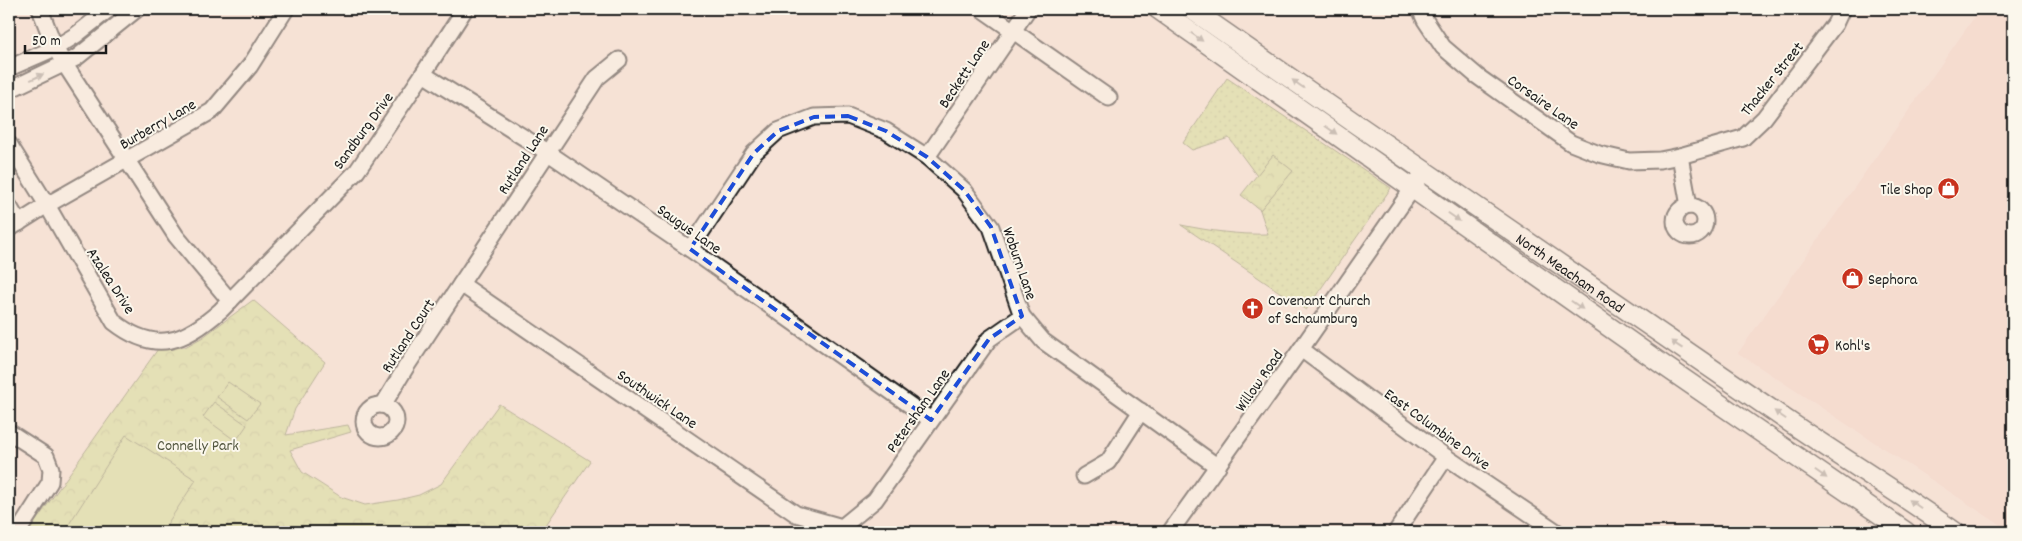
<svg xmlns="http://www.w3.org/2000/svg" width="2022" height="541" viewBox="0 0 2022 541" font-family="Dekko,sans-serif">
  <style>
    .built { fill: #f3d4c7 }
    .grass { fill: url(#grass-dots); stroke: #767c56 }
    .park { fill: url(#park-crowns); stroke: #767c56 }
    .garden { fill: #cfdd90; stroke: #767c56 }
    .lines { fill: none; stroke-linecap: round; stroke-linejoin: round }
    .minor-casing { stroke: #1c1c1c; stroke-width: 19 }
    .major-casing { stroke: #1c1c1c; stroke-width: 22 }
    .minor { stroke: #fbf7ec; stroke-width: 15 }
    .major { stroke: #fbf7ec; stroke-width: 19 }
    .oneway { fill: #97948e }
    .marked { fill: none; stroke: #1d4ed8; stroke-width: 4; stroke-dasharray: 10 6; stroke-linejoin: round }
    .labels { text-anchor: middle; stroke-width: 4; stroke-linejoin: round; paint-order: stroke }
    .street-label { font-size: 16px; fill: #1c1c1c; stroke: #fbf7ec }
    .poi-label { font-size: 16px; fill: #1c1c1c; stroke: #fbf7ec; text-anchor: start }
    .park-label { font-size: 16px; fill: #52563f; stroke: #fbf7ec }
  </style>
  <defs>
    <pattern id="grass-dots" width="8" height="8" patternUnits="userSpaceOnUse" patternTransform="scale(1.25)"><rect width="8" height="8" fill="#cfdd90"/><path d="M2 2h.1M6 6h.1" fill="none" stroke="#b1bd7c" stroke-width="1.8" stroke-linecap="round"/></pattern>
    <pattern id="park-crowns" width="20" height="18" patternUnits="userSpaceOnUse" patternTransform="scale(1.25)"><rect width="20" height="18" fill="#cfdd90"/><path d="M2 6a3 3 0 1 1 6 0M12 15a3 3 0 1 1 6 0" fill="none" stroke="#b1bd7c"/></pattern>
  </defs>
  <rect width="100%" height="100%" fill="#f6e2d6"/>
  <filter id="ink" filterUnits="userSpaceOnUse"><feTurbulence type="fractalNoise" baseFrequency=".02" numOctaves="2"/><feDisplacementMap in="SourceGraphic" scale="10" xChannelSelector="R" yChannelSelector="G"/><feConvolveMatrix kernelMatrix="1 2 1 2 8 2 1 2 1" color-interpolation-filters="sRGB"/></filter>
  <g filter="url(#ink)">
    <path class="built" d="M1980,9H2013V530L2011,532L1738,353Z"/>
    <path class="grass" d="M1227,78L1391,188L1306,310L1181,225C1211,231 1238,235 1268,234L1260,210L1292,171L1273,156L1257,176L1229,138L1192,150L1183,143Z"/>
    <g class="park">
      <path d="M1273,155L1293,171L1260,210L1241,195Z"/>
      <path d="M253,300L325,362L295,409L286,435L348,425L351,432L290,450L302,472L341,497L365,505L398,500L419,495L441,484L499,404L590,461L541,532H28L158,349L185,347L203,337Z"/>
    </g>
    <g class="garden">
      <path d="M228,382L260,404L248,419L217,397Z"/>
      <path d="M214,402L247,425L236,441L203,417Z"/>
      <path d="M126,435L196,480L162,532H64Z"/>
    </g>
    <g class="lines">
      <defs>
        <g id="minor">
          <path d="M40,9L55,48L64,63L176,236L230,301"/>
          <path d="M982,9L1109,98"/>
          <path d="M1420,9L1425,20L1443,47L1477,76L1571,143L1599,154L1629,161L1660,160L1680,156L1743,138L1764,118L1835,24L1842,9"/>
          <path d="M9,68L55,48L76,35L109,9"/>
          <path d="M423,74L547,152L690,249L931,420"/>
          <path d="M9,90L76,58L137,9"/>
          <path d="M9,144L47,205L114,322C156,355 185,342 221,310L357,171L423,74L465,9"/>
          <path d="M1680,156L1689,206"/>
          <path d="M927,157L1028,9"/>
          <path d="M9,206L19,223"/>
          <circle cx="1690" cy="221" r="15"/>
          <path d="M9,229L47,205L212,111L250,66L286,9"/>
          <path d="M690,249L754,153L778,131L814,117L848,116L886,131L927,157L964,190L991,227L1022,316L1043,341L1218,467"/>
          <path d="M461,284L796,514L842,527L875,500L989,339L1022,316"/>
          <path d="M1301,349L1446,457L1557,532"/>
          <circle cx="380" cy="421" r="16"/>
          <path d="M383,405L406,367L597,78L619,60"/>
          <path d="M9,432L46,456L51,469L50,482L18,532"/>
          <path d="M1084,476L1108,462L1141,411"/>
          <path d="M1170,532L1301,349L1424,172"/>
          <path d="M1396,532L1446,457"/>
        </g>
        <g id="major">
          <path d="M1158,9L1666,367L1906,532"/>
          <path id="s1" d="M1191,9C1388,147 1586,283 1785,419C1841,457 1899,493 1955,532"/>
        </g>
      </defs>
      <use href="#minor" class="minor-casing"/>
      <use href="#major" class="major-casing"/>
      <use href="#minor" class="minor"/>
      <use href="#major" class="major"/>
    </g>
    <defs><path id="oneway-solid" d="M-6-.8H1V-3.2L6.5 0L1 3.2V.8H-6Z" transform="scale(1.25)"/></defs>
    <g class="oneway">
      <use href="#oneway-solid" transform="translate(1197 37) rotate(35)"/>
      <use href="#oneway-solid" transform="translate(37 77) rotate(-25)"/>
      <use href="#oneway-solid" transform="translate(1298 84) rotate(-145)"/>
      <use href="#oneway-solid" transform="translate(1331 130) rotate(35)"/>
      <use href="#oneway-solid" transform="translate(1454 217) rotate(35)"/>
      <use href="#oneway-solid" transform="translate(1577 305) rotate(35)"/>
      <use href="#oneway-solid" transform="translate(1677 345) rotate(-146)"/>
      <use href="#oneway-solid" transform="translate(1780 415) rotate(-145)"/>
      <use href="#oneway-solid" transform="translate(1821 474) rotate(35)"/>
      <use href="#oneway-solid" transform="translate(1915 504) rotate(-145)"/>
    </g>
  </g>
  <path d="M0 0H2022V541H0ZM848,116L886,131L927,157L964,190L991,227L1022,316L989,339L931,420L690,249L754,153L778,131L814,117Z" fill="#f6e2d6" fill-opacity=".55" fill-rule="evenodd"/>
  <path class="marked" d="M848,116L886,131L927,157L964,190L991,227L1022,316L989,339L931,420L690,249L754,153L778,131L814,117Z"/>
  <defs>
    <symbol id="shop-disc" viewBox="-11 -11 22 22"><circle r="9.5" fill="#c8321e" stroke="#fbf7ec"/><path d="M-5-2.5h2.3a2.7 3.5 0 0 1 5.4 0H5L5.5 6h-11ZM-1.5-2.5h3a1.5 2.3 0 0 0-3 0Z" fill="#fff"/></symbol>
    <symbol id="church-disc" viewBox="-11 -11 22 22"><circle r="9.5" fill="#c8321e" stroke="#fbf7ec"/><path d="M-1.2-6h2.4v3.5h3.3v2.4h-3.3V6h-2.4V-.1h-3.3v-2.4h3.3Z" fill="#fff"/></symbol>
    <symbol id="supermarket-disc" viewBox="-11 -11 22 22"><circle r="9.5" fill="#c8321e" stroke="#fbf7ec"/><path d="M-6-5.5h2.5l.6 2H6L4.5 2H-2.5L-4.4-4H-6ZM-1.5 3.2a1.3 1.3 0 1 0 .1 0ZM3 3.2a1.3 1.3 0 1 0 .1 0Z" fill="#fff"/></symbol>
  </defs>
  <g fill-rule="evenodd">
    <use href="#shop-disc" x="1936" y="176" width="25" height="25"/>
    <use href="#shop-disc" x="1840" y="266" width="25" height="25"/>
    <use href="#church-disc" x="1240" y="296" width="25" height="25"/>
    <use href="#supermarket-disc" x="1806" y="332" width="25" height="25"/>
  </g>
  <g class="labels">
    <g class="street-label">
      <text transform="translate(963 73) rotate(-56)" y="6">Beckett Lane</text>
      <text transform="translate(1771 78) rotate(-51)" y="6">Thacker Street</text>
      <text transform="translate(1544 101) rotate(35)" y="6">Corsaire Lane</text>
      <text transform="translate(157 123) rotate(-30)" y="6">Burberry Lane</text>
      <text transform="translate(362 130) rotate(-54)" y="6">Sandburg Drive</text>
      <text transform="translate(522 159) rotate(-57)" y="6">Rutland Lane</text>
      <text transform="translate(690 228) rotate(35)" y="6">Saugus Lane</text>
      <text transform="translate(1021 263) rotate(71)" y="6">Woburn Lane</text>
      <text dy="6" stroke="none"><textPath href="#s1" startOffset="462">North Meacham Road</textPath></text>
      <text transform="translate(112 280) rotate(57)" y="6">Azalea Drive</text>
      <text transform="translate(407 335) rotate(-57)" y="6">Rutland Court</text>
      <text transform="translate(1258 380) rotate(-55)" y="6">Willow Road</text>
      <text transform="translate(658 398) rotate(34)" y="6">Southwick Lane</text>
      <text transform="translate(917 410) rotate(-55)" y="6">Petersham Lane</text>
      <text transform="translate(1438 428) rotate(36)" y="6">East Columbine Drive</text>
    </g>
    <g class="poi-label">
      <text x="1933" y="194" text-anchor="end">Tile Shop</text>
      <text x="1868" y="284">Sephora</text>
      <text x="1268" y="305">Covenant Church<tspan x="1268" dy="18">of Schaumburg</tspan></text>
      <text x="1835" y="350">Kohl's</text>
    </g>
    <g class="park-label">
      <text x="198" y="450">Connelly Park</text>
    </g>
  </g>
  <rect width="2022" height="541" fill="none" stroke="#fbf7ec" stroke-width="30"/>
  <rect x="15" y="15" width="1992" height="511" fill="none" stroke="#1c1c1c" stroke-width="2" filter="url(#ink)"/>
  <path d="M25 45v8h81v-8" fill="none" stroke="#1c1c1c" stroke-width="2.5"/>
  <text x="32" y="45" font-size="15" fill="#1c1c1c" stroke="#fbf7ec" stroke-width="4" paint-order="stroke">50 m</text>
</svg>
